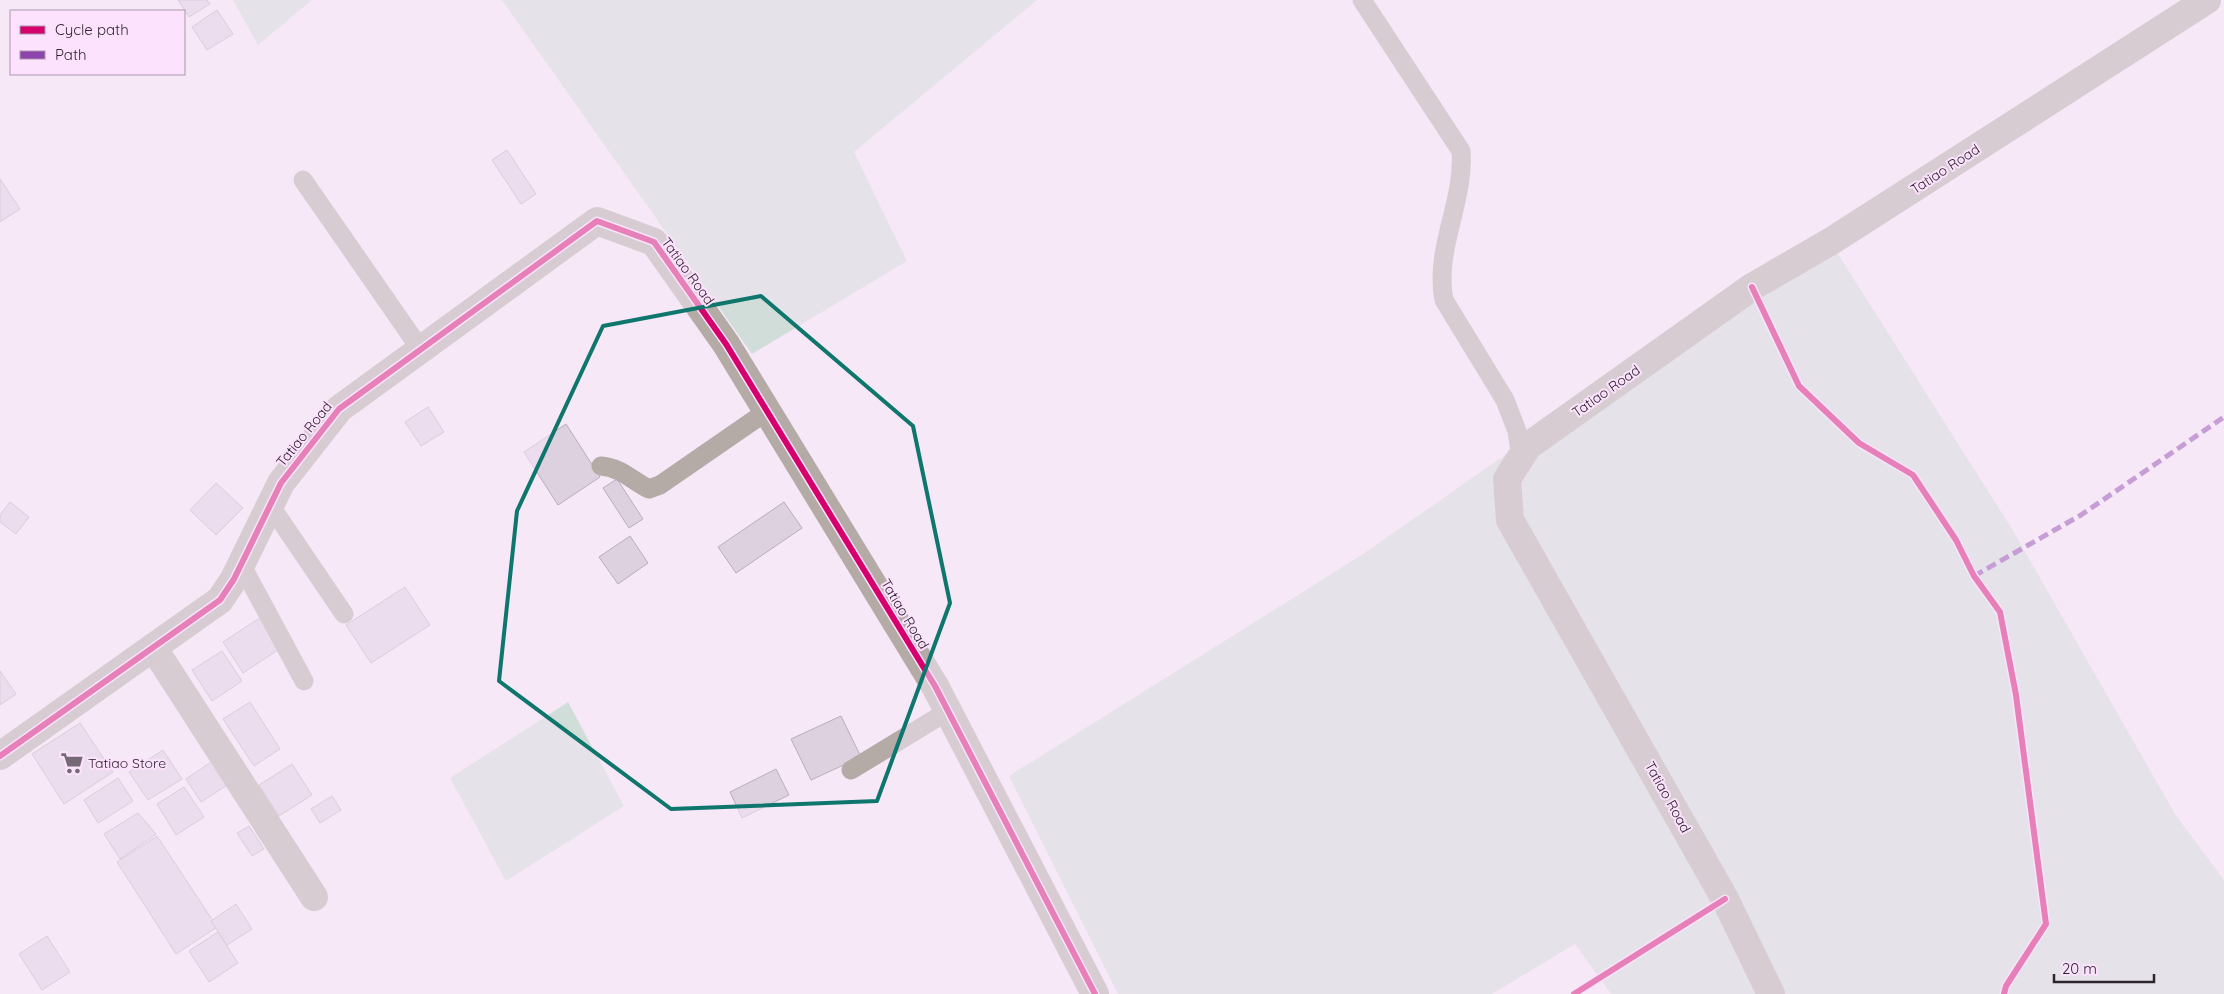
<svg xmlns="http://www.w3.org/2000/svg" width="2224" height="994" viewBox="0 0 2224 994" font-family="Quicksand,sans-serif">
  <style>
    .green { fill: #d1ddd8 }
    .building { fill: #ded1df; stroke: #b8aeb9 }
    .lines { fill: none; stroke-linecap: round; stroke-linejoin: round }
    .service { stroke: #b4aaa6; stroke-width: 19 }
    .minor { stroke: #b4aaa6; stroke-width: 28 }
    .tertiary { stroke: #b4aaa6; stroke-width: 28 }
    .quiet { stroke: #8e44ad; stroke-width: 5; stroke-dasharray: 10 5; stroke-linecap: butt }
    .cycleway-casing { stroke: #fce2fd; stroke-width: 9 }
    .cycleway { stroke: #d6006c; stroke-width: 6 }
    .marked { fill: none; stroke: #0f766e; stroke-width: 4; stroke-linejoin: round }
    .labels { text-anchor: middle; stroke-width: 4; stroke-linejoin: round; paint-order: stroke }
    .street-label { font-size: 14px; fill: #2f252f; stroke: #fce2fd }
    .poi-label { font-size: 14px; fill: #2f252f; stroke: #fce2fd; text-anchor: start }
  </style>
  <rect width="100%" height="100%" fill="#f6e8f7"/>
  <g class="green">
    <path d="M233,0H312L258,45Z"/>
    <path d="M502,0H1037L854,152L907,261L752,354Z"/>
    <path d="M1817,238L1833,246L2012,529L2175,814L2224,880V994H1611L1575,944L1492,994H1118L1009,776L1360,556Z"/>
    <path d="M568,702L624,806L506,881L450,778Z"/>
  </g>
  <g class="building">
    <path d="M178,0H207L210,4L189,17Z"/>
    <path d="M217,10L233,34L207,50L192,27Z"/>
    <path d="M507,150L536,194L521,204L492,160Z"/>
    <path d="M0,179L20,209L0,222Z"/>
    <path d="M428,407L444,432L421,446L405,422Z"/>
    <path d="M566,424L600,477L558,505L524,452Z"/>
    <path d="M617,479L643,519L629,528L603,488Z"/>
    <path d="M216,483L243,508L216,535L190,510Z"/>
    <path d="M10,502L29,517L16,534L0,522V515Z"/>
    <path d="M784,502L802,528L736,573L718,547Z"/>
    <path d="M630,536L648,563L618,584L599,557Z"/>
    <path d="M405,587L430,625L371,663L346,625Z"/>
    <path d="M261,617L281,648L243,673L223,642Z"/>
    <path d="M222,651L242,681L212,701L192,670Z"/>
    <path d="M0,671L16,694L0,705Z"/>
    <path d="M250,702L280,749L254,766L223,719Z"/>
    <path d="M841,716L861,757L811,780L791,739Z"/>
    <path d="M80,723L113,772L64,804L32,754Z"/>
    <path d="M163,750L182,779L148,800L129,772Z"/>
    <path d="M214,760L229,784L201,802L186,779Z"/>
    <path d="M292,764L312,795L279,816L259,785Z"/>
    <path d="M776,769L789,795L742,818L730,792Z"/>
    <path d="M118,778L133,801L98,823L84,800Z"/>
    <path d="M184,787L204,817L176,835L157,804Z"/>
    <path d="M332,796L341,810L320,823L311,809Z"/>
    <path d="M138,813L156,834L120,859L104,834Z"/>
    <path d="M249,826L264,849L252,856L237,833Z"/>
    <path d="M157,836L217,927L176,954L117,862Z"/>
    <path d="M236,904L252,929L227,945L211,921Z"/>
    <path d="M218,932L238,963L209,982L189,951Z"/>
    <path d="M47,936L70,972L42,990L19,954Z"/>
  </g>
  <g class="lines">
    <g class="service">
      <path d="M1362,0L1461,151C1465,201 1434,249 1444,300L1505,400L1517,431L1521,458"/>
      <path d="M303,180L421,350"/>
      <path d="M601,466C622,468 631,480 649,489L660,485L767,411"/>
      <path d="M270,505L344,614"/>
      <path d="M241,564L304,681"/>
      <path d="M851,770L948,711"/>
    </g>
    <path class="minor" d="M153,647L314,897"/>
    <g class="tertiary">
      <path d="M0,756L220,600L234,579L281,483L339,409L597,221L654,242L726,344L935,686L1095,994"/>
      <path d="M1771,994L1725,899L1510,520L1507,479L1528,446L1752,287L1833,240L2207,0"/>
    </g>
    <path class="quiet" d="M1974,576L2081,515L2224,417"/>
    <defs>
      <g id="cycleway">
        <path d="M1752,287L1799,386L1859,443L1913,475L1956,540L1974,576L2000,612L2016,695L2046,924L2006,986L2004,994"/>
        <path d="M0,756L220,600L234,579L281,483L339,409L597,221L654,242L726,344L935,686L1095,994"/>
        <path d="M1574,994L1725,899"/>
      </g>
    </defs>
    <use href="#cycleway" class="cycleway-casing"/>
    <use href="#cycleway" class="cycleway"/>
  </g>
  <path d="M0 0H2224V994H0ZM761,296L913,426L950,603L877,801L671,809L499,681L517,511L603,326Z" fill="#f6e8f7" fill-opacity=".55" fill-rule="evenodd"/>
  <path class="marked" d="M761,296L913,426L950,603L877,801L671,809L499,681L517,511L603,326Z"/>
  <defs>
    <symbol id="supermarket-bare" viewBox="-9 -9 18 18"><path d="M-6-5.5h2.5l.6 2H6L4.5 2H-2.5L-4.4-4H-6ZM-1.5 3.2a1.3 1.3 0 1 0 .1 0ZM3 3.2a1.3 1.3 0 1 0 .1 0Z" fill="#756975" stroke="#fce2fd" stroke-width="2.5" paint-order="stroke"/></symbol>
  </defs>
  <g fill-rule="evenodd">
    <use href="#supermarket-bare" x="56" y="747" width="32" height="32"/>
  </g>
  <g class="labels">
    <g class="street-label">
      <text transform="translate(1945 169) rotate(-33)" y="5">Tatiao Road</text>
      <text transform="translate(688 271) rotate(54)" y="5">Tatiao Road</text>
      <text transform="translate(1606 391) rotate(-35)" y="5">Tatiao Road</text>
      <text transform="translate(304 434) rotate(-51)" y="5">Tatiao Road</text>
      <text transform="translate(905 614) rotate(59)" y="5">Tatiao Road</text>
      <text transform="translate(1668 797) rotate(61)" y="5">Tatiao Road</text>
    </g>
    <g class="poi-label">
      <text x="88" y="768">Tatiao Store</text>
    </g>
  </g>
  <rect x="10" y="10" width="175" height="65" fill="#fce2fd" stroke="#aa96ab"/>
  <rect x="20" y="26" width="25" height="8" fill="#d6006c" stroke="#aa96ab"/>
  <text x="55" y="35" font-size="15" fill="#2f252f">Cycle path</text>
  <rect x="20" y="51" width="25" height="8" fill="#8e44ad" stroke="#aa96ab"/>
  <text x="55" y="60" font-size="15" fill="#2f252f">Path</text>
  <path d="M2054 974v8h100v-8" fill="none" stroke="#2f252f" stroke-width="2.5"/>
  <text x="2062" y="974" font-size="15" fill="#2f252f" stroke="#fce2fd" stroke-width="4" paint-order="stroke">20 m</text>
</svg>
